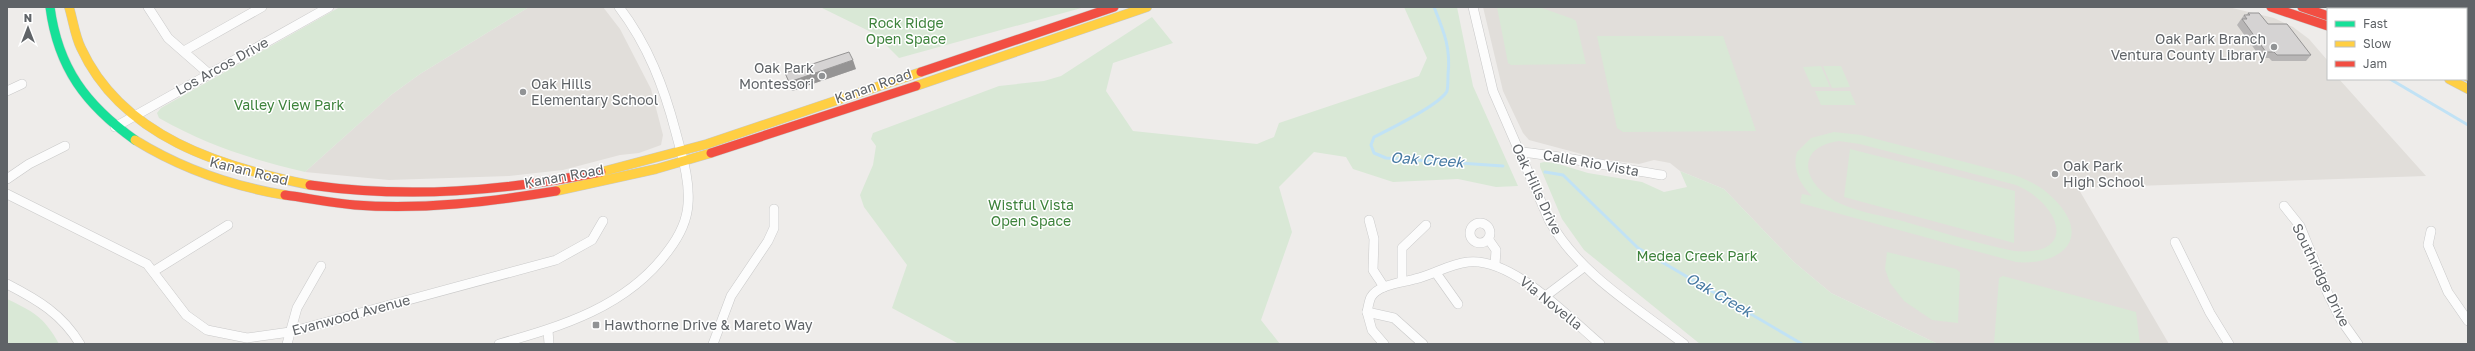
<svg xmlns="http://www.w3.org/2000/svg" width="2475" height="351" viewBox="0 0 2475 351" font-family="'Golos Text',sans-serif">
  <style>
    .education { fill: #e1deda }
    .green { fill: #d9e8d6; fill-rule: evenodd }
    .lines { fill: none; stroke-linecap: round; stroke-linejoin: round }
    .stream { stroke: #c1e2f5; stroke-width: 3 }
    .street-casing { stroke: #c9c9c9; stroke-width: 10 }
    .fast-casing { stroke: #c8c9c9; stroke-width: 10 }
    .slow-casing { stroke: #c8c9c9; stroke-width: 10 }
    .jam-casing { stroke: #c8c9c9; stroke-width: 10 }
    .street { stroke: #fcfcfc; stroke-width: 9 }
    .fast { stroke: #16e098; stroke-width: 9 }
    .slow { stroke: #ffcf43; stroke-width: 9 }
    .jam { stroke: #f24e42; stroke-width: 9 }
    .wall { fill: #b7b5b5 }
    .shaded-wall { fill: #959494 }
    .building { fill: #d5d3d3; stroke: #959494 }
    .poi-dot { fill: #919395; stroke: #fff; stroke-width: 1.5 }
    .labels { text-anchor: middle; stroke-width: 3; stroke-linejoin: round; paint-order: stroke }
    .park-label { font-size: 14px; fill: #3d823b; stroke: #fff }
    .poi-label { font-size: 14px; fill: #5f6367; stroke: #fff; text-anchor: start }
    .street-label { font-size: 14px; fill: #5f6367; stroke: #fff }
    .water-label { font-size: 15px; font-style: italic; fill: #477aa3; stroke: #fff }
  </style>
  <rect width="100%" height="100%" fill="#eeecea"/>
  <g class="education">
    <path d="M529,7H603L620,29L651,89L663,135L661,145L639,153L620,155L563,170L509,176L389,180L305,172L391,95L420,74Z"/>
    <path d="M1483,7H2228L2274,18L2293,27L2309,39L2328,61V79H2339L2426,176L2078,188L2169,344H1938L1831,293L1794,262L1724,189L1680,171L1670,163L1654,160L1639,164L1600,159L1529,140L1523,133L1503,91Z"/>
  </g>
  <g class="green">
    <path d="M340,7H529L420,74L391,95L305,172C250,159 207,145 159,118L157,113L161,108Z"/>
    <path d="M820,7H1085L899,58L875,34Z"/>
    <path d="M1404,7H1457L1473,86L1518,186L1496,187L1458,179L1393,182L1353,169L1346,157L1314,152L1279,187L1292,232L1261,320L1280,344H959L892,308L907,265L864,207L860,195L873,165L876,146L871,139L873,133L999,86L1044,81L1061,76L1152,17L1173,43L1113,63L1106,91L1133,131L1257,144L1274,137L1279,123L1419,76L1427,58Z"/>
    <path d="M1497,7H1539L1573,19L1576,21L1586,64L1511,65L1508,63Z"/>
    <path d="M1597,36H1723L1756,131L1623,132L1617,128Z"/>
    <path d="M1821,66L1830,87H1812L1803,67Z"/>
    <path d="M1823,66H1841L1850,87L1832,88Z"/>
    <path d="M1815,91H1850L1856,105H1821Z"/>
    <path d="M1834,132L1861,135L2007,173C2025,178 2042,186 2055,200C2093,239 2060,266 2016,262L1800,203L1802,194L1812,196C1800,184 1792,170 1797,152L1811,138ZM1839,141L1860,144L2016,185C2061,204 2079,257 2014,251C1975,243 1937,231 1899,220C1878,215 1854,211 1835,201C1821,193 1802,175 1810,157C1815,146 1828,143 1839,141Z"/>
    <path d="M1850,149L2015,191L2014,243L1844,197Z"/>
    <path d="M1544,162L1555,163L1588,173L1642,182L1664,192L1687,187L1680,171L1724,189L1794,262L1831,293L1938,344H1700L1584,250L1562,219L1540,167V163Z"/>
    <path d="M1887,252L1956,269L1960,272L1958,323L1932,320L1904,301L1890,283L1885,269Z"/>
    <path d="M2003,276L2136,312L2140,344H1994L1999,278Z"/>
    <path d="M7,299C34,312 44,317 59,344H7Z"/>
  </g>
  <g class="lines">
    <g class="stream">
      <path d="M1434,7C1444,32 1451,48 1448,75C1448,80 1448,87 1447,91C1440,105 1390,129 1374,137L1371,145L1374,153L1386,158L1503,166"/>
      <path d="M2390,79L2468,125"/>
      <path d="M1545,172L1563,175L1638,248L1802,344"/>
    </g>
    <defs>
      <g id="street">
        <path d="M148,7L168,38L208,73"/>
        <path d="M1473,7L1493,91L1549,220C1579,274 1636,307 1684,344"/>
        <path d="M2429,7V9"/>
        <path d="M2442,9L2443,7"/>
        <path d="M184,51L262,7"/>
        <path d="M7,91L22,84"/>
        <path d="M115,127L329,7"/>
        <path d="M1520,152C1568,156 1615,168 1662,175"/>
        <path d="M7,179L29,164L65,146"/>
        <path d="M7,194L147,264L186,315L207,330L247,338L290,332L556,260L592,240L603,221"/>
        <path d="M2284,206L2300,226L2328,294L2341,320L2358,344"/>
        <path d="M1369,220L1374,239L1373,270L1384,287"/>
        <circle cx="1480" cy="233" r="10"/>
        <path d="M2431,231L2428,245L2448,292L2468,321"/>
        <path d="M1489,240L1496,250L1495,265"/>
        <path d="M2175,242L2210,313L2229,344"/>
        <path d="M154,271L228,225"/>
        <path d="M1436,273L1458,304"/>
        <path d="M1402,281V248L1426,225"/>
        <path d="M7,284C38,300 62,314 80,344"/>
        <path d="M1543,298L1584,267"/>
        <path d="M1367,312C1368,308 1369,301 1371,297C1379,284 1402,283 1415,279C1433,275 1449,264 1468,262C1512,257 1568,317 1600,344"/>
        <path d="M548,330L549,344"/>
        <path d="M287,344L297,308L321,266"/>
        <path d="M499,344C562,326 627,307 668,251C678,238 687,222 688,204C690,180 682,156 676,133C664,87 648,45 619,7"/>
        <path d="M713,344L731,296L768,241L774,228V209"/>
        <path d="M1384,344L1372,330L1367,312L1394,318L1423,344"/>
      </g>
      <path id="fast" d="M50,7C58,68 86,105 135,140"/>
      <g id="slow">
        <path d="M69,7C73,20 75,36 81,48C122,137 221,167 310,185"/>
        <path d="M2466,76L2468,77"/>
        <path d="M2449,79L2468,89"/>
        <path d="M916,86L1147,7"/>
        <path d="M135,140C182,169 231,186 285,195"/>
        <path d="M601,172L707,144L921,72"/>
        <path d="M556,191L656,169L711,153"/>
      </g>
      <g id="jam">
        <path d="M2271,7L2328,26"/>
        <path d="M2302,7L2328,16"/>
        <path d="M921,72L1114,7"/>
        <path d="M711,153L916,86"/>
        <path d="M310,185C409,199 504,191 601,172"/>
        <path d="M285,195C308,198 331,203 355,205C422,210 490,202 556,191"/>
      </g>
    </defs>
    <use href="#street" class="street-casing"/>
    <use href="#fast" class="fast-casing"/>
    <use href="#slow" class="slow-casing"/>
    <use href="#jam" class="jam-casing"/>
    <use href="#street" class="street"/>
    <use href="#fast" class="fast"/>
    <use href="#slow" class="slow"/>
    <use href="#jam" class="jam"/>
  </g>
  <g class="wall">
    <path d="M2248,13L2268,24L2311,55L2306,61H2272L2269,58H2261L2237,25L2244,15H2246Z"/>
    <path d="M856,69L792,91L785,73Z"/>
  </g>
  <path class="shaded-wall" d="M853,60L856,69L792,91L789,82Z"/>
  <g class="building">
    <path d="M2248,13H2259L2268,24H2287L2311,55H2277L2274,52H2266L2242,19H2247L2244,15H2250Z"/>
    <path d="M849,52L853,60L789,82L785,73Z"/>
  </g>
  <g class="poi-dot">
    <circle cx="2274" cy="47" r="4"/>
    <circle cx="822" cy="76" r="4"/>
    <circle cx="523" cy="92" r="4"/>
    <circle cx="2055" cy="174" r="4"/>
    <rect x="592" y="321" width="8" height="8" rx="2"/>
  </g>
  <g class="labels">
    <g class="park-label">
      <text x="906" y="28">Rock Ridge<tspan x="906" dy="16">Open Space</tspan></text>
      <text x="289" y="110">Valley View Park</text>
      <text x="1031" y="210">Wistful Vista<tspan x="1031" dy="16">Open Space</tspan></text>
      <text x="1697" y="261">Medea Creek Park</text>
    </g>
    <g class="poi-label">
      <text x="2266" y="44" text-anchor="end">Oak Park Branch<tspan x="2266" dy="16">Ventura County Library</tspan></text>
      <text x="814" y="73" text-anchor="end">Oak Park<tspan x="814" dy="16">Montessori</tspan></text>
      <text x="531" y="89">Oak Hills<tspan x="531" dy="16">Elementary School</tspan></text>
      <text x="2063" y="171">Oak Park<tspan x="2063" dy="16">High School</tspan></text>
      <text x="604" y="330">Hawthorne Drive &amp; Mareto Way</text>
    </g>
    <g class="street-label">
      <text transform="translate(222 66) rotate(-29)" y="5">Los Arcos Drive</text>
      <text transform="translate(873 86) rotate(-19)" y="5">Kanan Road</text>
      <text transform="translate(1591 163) rotate(10)" y="5">Calle Rio Vista</text>
      <text transform="translate(249 171) rotate(14)" y="5">Kanan Road</text>
      <text transform="translate(564 176) rotate(-10)" y="5">Kanan Road</text>
      <text transform="translate(1537 189) rotate(65)" y="5">Oak Hills Drive</text>
      <text transform="translate(2321 275) rotate(64)" y="5">Southridge Drive</text>
      <text transform="translate(1551 303) rotate(39)" y="5">Via Novella</text>
      <text transform="translate(351 315) rotate(-15)" y="5">Evanwood Avenue</text>
    </g>
    <g class="water-label">
      <text transform="translate(1427 160) rotate(4)" y="5">Oak Creek</text>
      <text transform="translate(1719 295) rotate(30)" y="5">Oak Creek</text>
    </g>
  </g>
  <rect width="2475" height="351" fill="none" stroke="#5f6367" stroke-width="16"/>
  <rect x="2327" y="8" width="140" height="72" fill="#ffffff" stroke="#bfc1c2"/>
  <rect x="2335" y="21" width="20" height="6" fill="#16e098" stroke="#bfc1c2"/>
  <text x="2363" y="28" font-size="12" fill="#5f6367">Fast</text>
  <rect x="2335" y="41" width="20" height="6" fill="#ffcf43" stroke="#bfc1c2"/>
  <text x="2363" y="48" font-size="12" fill="#5f6367">Slow</text>
  <rect x="2335" y="61" width="20" height="6" fill="#f24e42" stroke="#bfc1c2"/>
  <text x="2363" y="68" font-size="12" fill="#5f6367">Jam</text>
  <g transform="translate(28 28)" stroke="#ffffff" stroke-width="3" paint-order="stroke">
  <path d="M0-3L7 15L0 10L-7 15Z" fill="#5f6367"/>
  <text y="-6" font-size="11" font-weight="bold" text-anchor="middle" fill="#5f6367">N</text>
  </g>
</svg>
